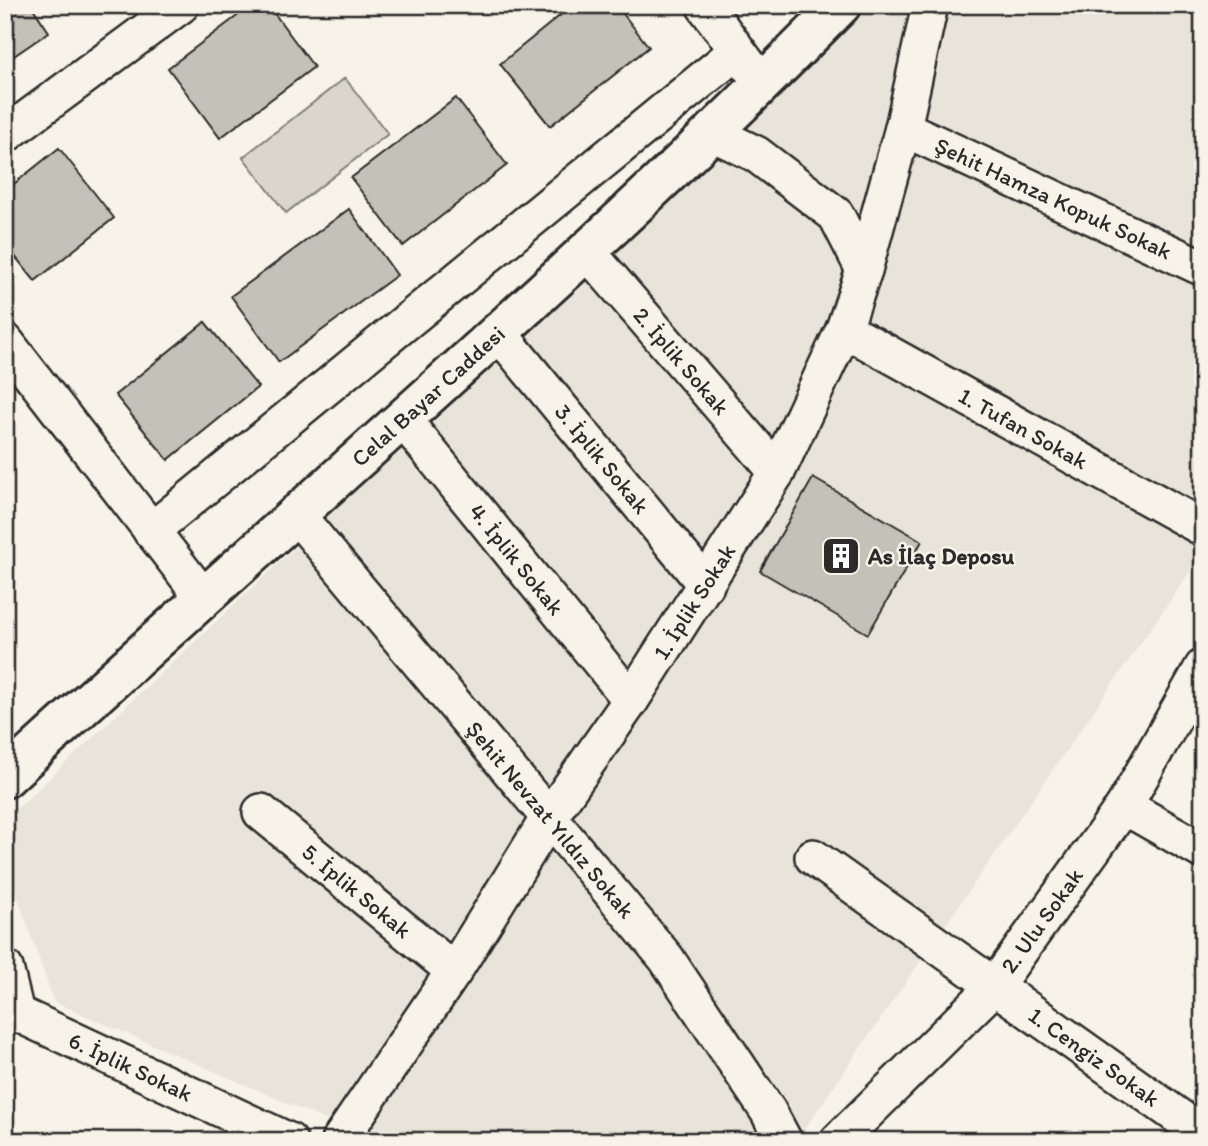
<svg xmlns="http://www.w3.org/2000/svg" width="1208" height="1146" viewBox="0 0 1208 1146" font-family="Itim,sans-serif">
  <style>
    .built { fill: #e8e4da }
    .green { fill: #dad6cc; stroke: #82807c; stroke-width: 2 }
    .building { fill: #c4c1b9; stroke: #2b2b2b; stroke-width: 2 }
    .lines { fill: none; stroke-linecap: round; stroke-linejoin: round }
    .minor-casing { stroke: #2b2b2b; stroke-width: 40 }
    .major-casing { stroke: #2b2b2b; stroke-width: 44 }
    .minor { stroke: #f7f3e8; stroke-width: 35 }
    .major { stroke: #f7f3e8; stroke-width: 38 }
    .labels { text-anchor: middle; stroke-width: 5; stroke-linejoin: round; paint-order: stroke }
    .street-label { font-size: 23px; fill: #2b2b2b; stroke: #f7f3e8 }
    .poi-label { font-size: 23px; font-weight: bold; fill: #2b2b2b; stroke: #f7f3e8; text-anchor: start }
  </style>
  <rect width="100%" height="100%" fill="#f7f3e8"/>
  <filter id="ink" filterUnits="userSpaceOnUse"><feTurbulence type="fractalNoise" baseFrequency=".0143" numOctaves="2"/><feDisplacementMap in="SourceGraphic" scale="14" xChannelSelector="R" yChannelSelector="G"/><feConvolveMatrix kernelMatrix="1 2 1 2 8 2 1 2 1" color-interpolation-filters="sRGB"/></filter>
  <g filter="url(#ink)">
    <path class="built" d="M873,5H1203V553L796,1141H326L333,1123L54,1002L5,860V820Z"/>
    <path class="green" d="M345,78L388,134L286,213L243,157Z"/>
    <g class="building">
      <path d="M5,5H31L49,32L5,62Z"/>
      <path d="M252,5H268L314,67L220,138L168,68Z"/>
      <path d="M573,5H616L649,47L550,126L500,64Z"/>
      <path d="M456,98L507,165L403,246L351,178Z"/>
      <path d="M59,148L114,218L35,281L5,244V191Z"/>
      <path d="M349,209L397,275L279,362L231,296Z"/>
      <path d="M205,322L258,387L168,460L115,395Z"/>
      <path d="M813,478L922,541L868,634L760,571Z"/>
    </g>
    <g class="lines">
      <defs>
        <g id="minor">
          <path d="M704,5L752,70"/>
          <path id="s1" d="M903,128L1203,268"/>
          <path d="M712,133L756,154L836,215L864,270"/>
          <path d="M5,135L181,5"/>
          <path id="s2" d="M587,251L777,472"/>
          <path id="s3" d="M844,329L1203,528"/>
          <path id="s4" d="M498,332L706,585"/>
          <path d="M5,341L203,597"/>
          <path id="s5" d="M402,418L631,700"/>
          <path id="s6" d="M295,513L666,958L768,1111L784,1141"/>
          <path d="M151,531L737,51"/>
          <path d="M1124,806L1203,851"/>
          <path id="s7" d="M261,812L454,971"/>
          <path id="s8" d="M813,857L1203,1134"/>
          <path id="s9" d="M5,968L16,1013L289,1141"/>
          <path id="s10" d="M339,1141L454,971L548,819L631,700L777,472L844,329L864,270L903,128L930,5"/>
          <path id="s11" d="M838,1141L994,987L1124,806L1203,667"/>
        </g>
        <g id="major">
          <path id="s12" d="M5,778C284,521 575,275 841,5"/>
        </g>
      </defs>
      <use href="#minor" class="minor-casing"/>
      <use href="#major" class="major-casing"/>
      <use href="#minor" class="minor"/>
      <use href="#major" class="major"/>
    </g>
  </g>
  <defs>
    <symbol id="building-square" viewBox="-11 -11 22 22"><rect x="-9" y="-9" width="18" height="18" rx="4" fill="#2b2b2b" stroke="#f7f3e8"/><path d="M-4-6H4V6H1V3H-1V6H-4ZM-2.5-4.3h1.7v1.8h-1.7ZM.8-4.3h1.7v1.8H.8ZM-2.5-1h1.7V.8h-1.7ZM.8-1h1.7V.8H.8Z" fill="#fff"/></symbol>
  </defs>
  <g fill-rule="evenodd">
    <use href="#building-square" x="819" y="534" width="44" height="44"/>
  </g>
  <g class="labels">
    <g class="street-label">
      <text dy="8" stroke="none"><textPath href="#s1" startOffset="166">Şehit Hamza Kopuk Sokak</textPath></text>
      <text dy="8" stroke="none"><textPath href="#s2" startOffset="145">2. İplik Sokak</textPath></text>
      <text dy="8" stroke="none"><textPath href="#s12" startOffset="570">Celal Bayar Caddesi</textPath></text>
      <text dy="8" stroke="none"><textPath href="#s3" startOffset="205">1. Tufan Sokak</textPath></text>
      <text dy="8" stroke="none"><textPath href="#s4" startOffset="164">3. İplik Sokak</textPath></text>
      <text dy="8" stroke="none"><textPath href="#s5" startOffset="182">4. İplik Sokak</textPath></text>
      <text dy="8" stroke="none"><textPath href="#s10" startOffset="646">1. İplik Sokak</textPath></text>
      <text dy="8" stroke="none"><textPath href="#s6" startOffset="399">Şehit Nevzat Yıldız Sokak</textPath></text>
      <text dy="8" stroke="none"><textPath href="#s7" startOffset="124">5. İplik Sokak</textPath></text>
      <text dy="8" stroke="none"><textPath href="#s11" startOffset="301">2. Ulu Sokak</textPath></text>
      <text dy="8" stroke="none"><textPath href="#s8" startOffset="345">1. Cengiz Sokak</textPath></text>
      <text dy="8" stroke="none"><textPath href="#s9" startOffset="173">6. İplik Sokak</textPath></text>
    </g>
    <g class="poi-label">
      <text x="868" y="564">As İlaç Deposu</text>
    </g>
  </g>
  <rect width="1208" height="1146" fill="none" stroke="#f7f3e8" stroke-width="28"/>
  <rect x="14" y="14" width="1180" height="1118" fill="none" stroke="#2b2b2b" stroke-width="2.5" filter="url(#ink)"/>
</svg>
